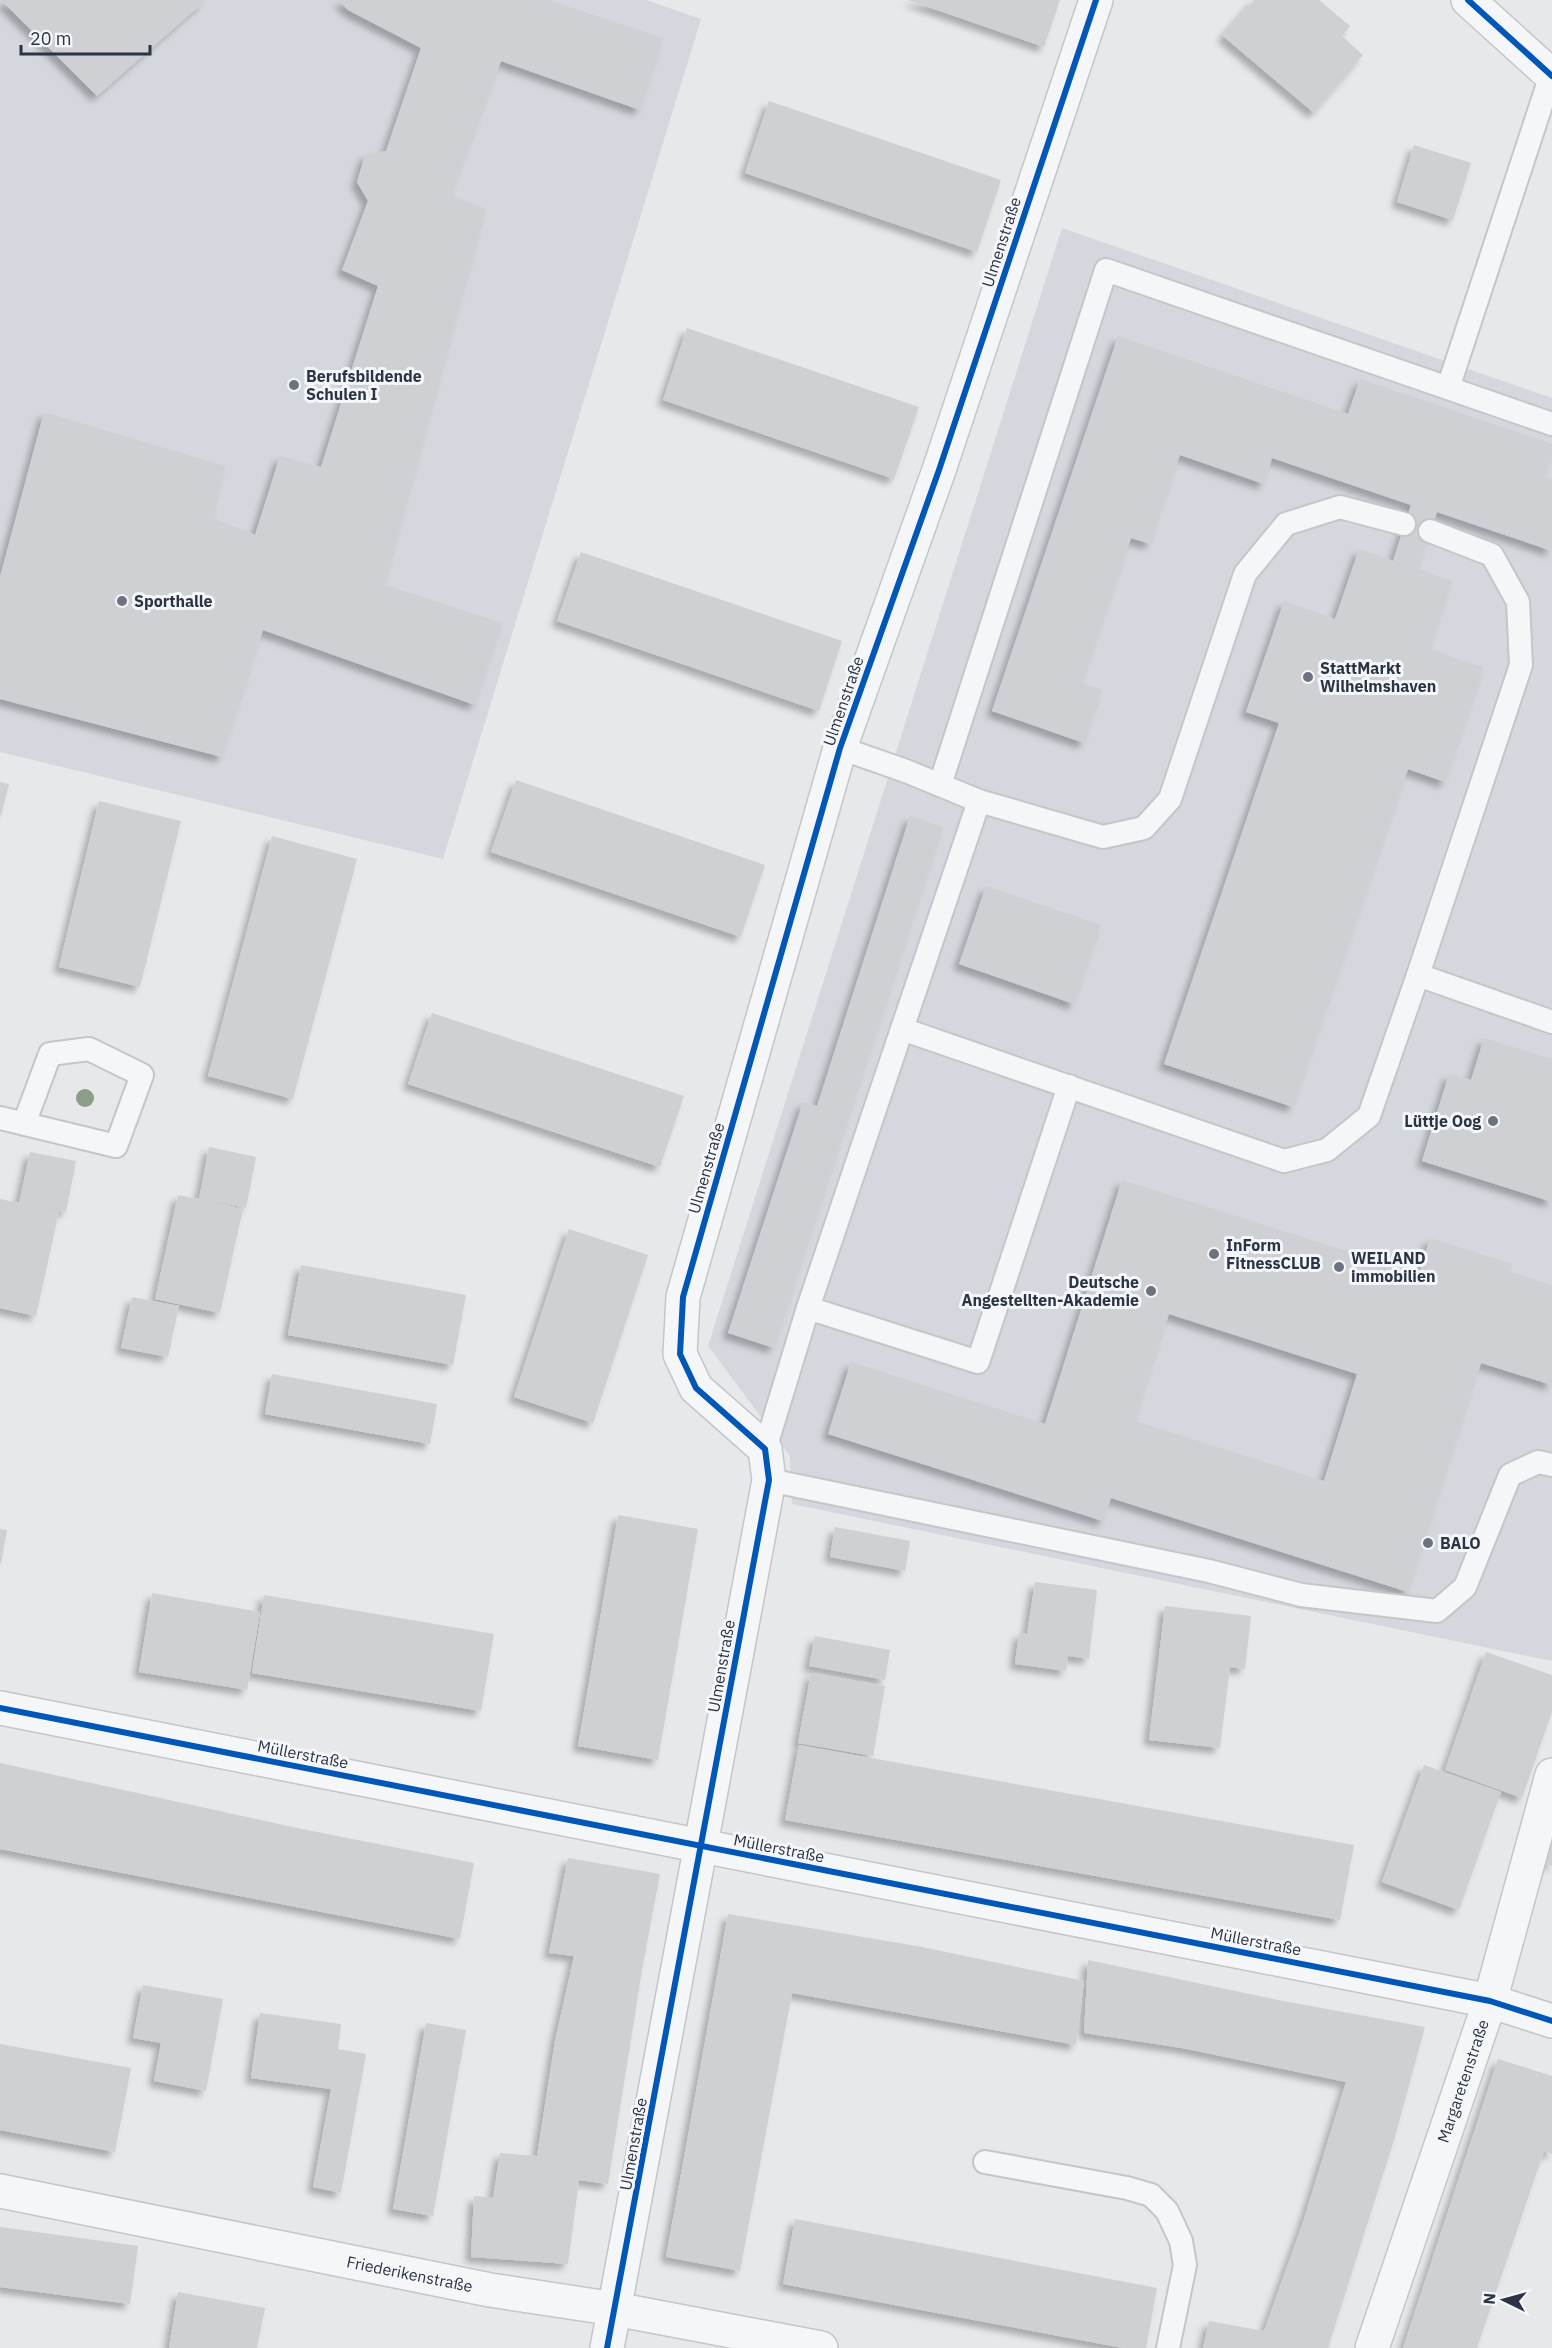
<svg xmlns="http://www.w3.org/2000/svg" width="1552" height="2348" viewBox="0 0 1552 2348" font-family="'IBM Plex Sans',sans-serif">
  <style>
    .built { fill: #d4d7dd }
    .building { fill: #ced0d3; fill-rule: evenodd; filter: url(#shadow) }
    .lines { fill: none; stroke-linecap: round; stroke-linejoin: round }
    .service-casing { stroke: #c4c6c8; stroke-width: 26 }
    .minor-casing { stroke: #c4c6c8; stroke-width: 36 }
    .service { stroke: #f5f6f7; stroke-width: 22 }
    .minor { stroke: #f5f6f7; stroke-width: 33 }
    .cycleway-casing { stroke: #f4f6f9; stroke-width: 10 }
    .cycleway { stroke: #0057b8; stroke-width: 6 }
    .tree { fill: #8a9e88 }
    .poi-dot { fill: #6c737f; stroke: #f4f6f9; stroke-width: 2 }
    .labels { text-anchor: middle; stroke-width: 6; stroke-linejoin: round; paint-order: stroke }
    .street-label { font-size: 16px; fill: #2b3445; stroke: #f4f6f9 }
    .poi-label { font-size: 16px; font-weight: bold; fill: #2b3445; stroke: #f4f6f9; text-anchor: start }
  </style>
  <defs>
    <filter id="shadow"><feDropShadow dx="-5.5" dy="5.5" stdDeviation="3" flood-color="#0004"/></filter>
  </defs>
  <rect width="100%" height="100%" fill="#e6e8ea"/>
  <g class="built">
    <path d="M0,0H646L701,19L443,859L0,752Z"/>
    <path d="M1062,228L1552,398V1661L792,1504L790,1456L708,1346Z"/>
  </g>
  <g class="building">
    <path d="M1,0H206L97,96Z"/>
    <path d="M339,0H548L663,38L640,110L501,61L451,195L486,209L385,585L502,623L475,705L263,630L222,757L0,699V577L44,412L225,466L214,518L255,535L280,456L321,467L378,286L342,270L368,201L357,182L365,155L386,151L421,48L348,10Z"/>
    <path d="M908,0H1060L1044,47Z"/>
    <path d="M1254,0H1319L1350,26L1342,36L1363,55L1314,113L1223,36Z"/>
    <path d="M769,101L1001,180L977,252L745,173Z"/>
    <path d="M1414,145L1471,163L1453,220L1397,202Z"/>
    <path d="M687,328L919,407L894,479L663,400Z"/>
    <path d="M1118,336L1348,414L1360,379L1552,444V454L1544,477L1552,479V551L1437,512L1418,569L1452,581L1430,649L1484,668L1445,782L1408,769L1293,1107L1164,1064L1279,723L1246,712L1284,601L1335,619L1359,549L1393,561L1411,505L1272,458L1264,484L1180,455L1150,544L1131,538L1087,668L1082,683L1102,690L1084,743L992,711Z"/>
    <path d="M581,552L842,641L819,711L557,621Z"/>
    <path d="M516,780L765,865L741,937L491,852Z"/>
    <path d="M0,782L9,784L1,815H0Z"/>
    <path d="M99,801L181,821L140,987L59,967Z"/>
    <path d="M910,816L943,827L774,1348L728,1333L803,1102L817,1106Z"/>
    <path d="M272,836L357,859L293,1099L208,1076Z"/>
    <path d="M986,886L1101,925L1074,1004L959,964Z"/>
    <path d="M432,1013L684,1096L660,1167L408,1084Z"/>
    <path d="M1484,1038L1552,1059V1202L1422,1161L1449,1074L1471,1080Z"/>
    <path d="M209,1147L256,1157L246,1208L208,1200L243,1209L220,1313L155,1299L178,1195L199,1199Z"/>
    <path d="M30,1152L76,1161L66,1212L43,1207L59,1211L36,1316L0,1308V1199L19,1203Z"/>
    <path d="M1122,1180L1419,1274L1430,1238L1512,1264L1510,1272L1552,1285V1385L1481,1363L1408,1592L1111,1498L1103,1521L828,1434L851,1362L1045,1424ZM1169,1314L1357,1374L1324,1481L1135,1421Z"/>
    <path d="M569,1229L648,1255L593,1423L514,1397Z"/>
    <path d="M301,1265L466,1295L453,1365L288,1335Z"/>
    <path d="M132,1297L179,1306L168,1357L121,1348Z"/>
    <path d="M272,1374L437,1404L430,1444L265,1414Z"/>
    <path d="M618,1515L698,1529L658,1760L578,1746Z"/>
    <path d="M835,1527L910,1541L905,1571L830,1557Z"/>
    <path d="M0,1529L7,1530L1,1563H0Z"/>
    <path d="M1035,1582L1097,1590L1089,1659L1068,1656L1066,1671L1015,1664L1019,1633L1027,1634Z"/>
    <path d="M152,1593L260,1612L247,1690L139,1672Z"/>
    <path d="M264,1595L494,1634L481,1711L252,1673Z"/>
    <path d="M1165,1606L1251,1616L1245,1669L1230,1667L1220,1748L1149,1740Z"/>
    <path d="M815,1636L890,1650L885,1680L809,1666Z"/>
    <path d="M1486,1652L1552,1675V1712L1522,1798L1445,1770Z"/>
    <path d="M811,1673L885,1686L873,1756L798,1743Z"/>
    <path d="M799,1745L1354,1845L1340,1920L785,1820Z"/>
    <path d="M0,1763L302,1829L474,1863L460,1939L0,1849Z"/>
    <path d="M1424,1765L1501,1792L1459,1910L1382,1882Z"/>
    <path d="M1552,1822V1866L1539,1861Z"/>
    <path d="M568,1858L660,1874L642,1970L608,2184L579,2180L568,2264L471,2257L474,2196L493,2198L500,2153L537,2156L555,2041L574,1956L549,1953Z"/>
    <path d="M728,1914L922,1947L1084,1981L1076,2045L792,1993L740,2271L666,2257Z"/>
    <path d="M1088,1960L1278,2000L1425,2027L1394,2140L1328,2348H1203L1209,2321L1264,2331L1303,2222L1346,2082L1182,2048L1084,2033Z"/>
    <path d="M143,1985L223,1999L206,2091L154,2081L161,2043L133,2038Z"/>
    <path d="M260,2013L341,2024L338,2049L366,2054L341,2193L313,2187L331,2089L251,2078Z"/>
    <path d="M426,2023L466,2030L433,2216L393,2209Z"/>
    <path d="M0,2044L131,2068L115,2152L0,2130Z"/>
    <path d="M1498,2059L1552,2076V2154L1544,2151L1477,2348H1403Z"/>
    <path d="M795,2219L1157,2288L1146,2348H1123L783,2284Z"/>
    <path d="M0,2227L138,2246L130,2304L0,2287Z"/>
    <path d="M178,2292L265,2308L257,2348H169Z"/>
  </g>
  <g class="lines">
    <defs>
      <g id="service">
        <path d="M1448,388L1552,424"/>
        <path d="M1430,531L1492,555L1518,602L1521,665L1418,975L1552,1022"/>
        <path d="M840,748L906,771L979,801L1103,837L1144,828L1170,799L1245,574L1286,524L1340,507L1404,524"/>
        <path d="M940,785L1106,270L1448,388L1551,75"/>
        <path d="M979,801L902,1029L1284,1161L1327,1150L1369,1116L1418,975"/>
        <path d="M0,1118L116,1146L142,1075L89,1049L50,1054L24,1124"/>
        <path d="M808,1308L978,1362L1069,1086"/>
        <path d="M765,1449L808,1308L902,1029"/>
        <path d="M769,1480L1209,1571L1301,1595L1437,1611L1465,1587L1510,1475L1538,1462L1552,1465"/>
        <path d="M985,2162L1127,2188L1151,2195L1167,2211L1181,2241L1185,2265L1168,2348"/>
      </g>
      <g id="minor">
        <path d="M1468,0L1552,76"/>
        <path d="M0,1708L1490,2001L1552,2021"/>
        <path id="s1" d="M0,2191L490,2290L615,2309L821,2348"/>
        <path d="M607,2348L769,1480L765,1449L696,1388L680,1354L683,1297L840,748L939,470L1096,0"/>
        <path id="s2" d="M1372,2348L1490,2001L1552,1775"/>
      </g>
    </defs>
    <use href="#service" class="service-casing"/>
    <use href="#minor" class="minor-casing"/>
    <use href="#service" class="service"/>
    <use href="#minor" class="minor"/>
    <defs>
      <g id="cycleway">
        <path d="M1468,0L1552,76"/>
        <path d="M0,1708L1490,2001L1552,2021"/>
        <path d="M607,2348L769,1480L765,1449L696,1388L680,1354L683,1297L840,748L939,470L1096,0"/>
      </g>
    </defs>
    <use href="#cycleway" class="cycleway-casing"/>
    <use href="#cycleway" class="cycleway"/>
  </g>
  <circle class="tree" cx="85" cy="1098" r="9"/>
  <g class="poi-dot">
    <circle cx="294" cy="385" r="6"/>
    <circle cx="122" cy="601" r="6"/>
    <circle cx="1308" cy="677" r="6"/>
    <circle cx="1493" cy="1121" r="6"/>
    <circle cx="1214" cy="1254" r="6"/>
    <circle cx="1339" cy="1267" r="6"/>
    <circle cx="1151" cy="1291" r="6"/>
    <circle cx="1428" cy="1543" r="6"/>
  </g>
  <g class="labels">
    <g class="street-label">
      <text transform="translate(1001 242) rotate(-72)" y="6">Ulmenstraße</text>
      <text transform="translate(843 701) rotate(-71)" y="6">Ulmenstraße</text>
      <text transform="translate(706 1168) rotate(-74)" y="6">Ulmenstraße</text>
      <text transform="translate(721 1666) rotate(-80)" y="6">Ulmenstraße</text>
      <text transform="translate(303 1754) rotate(11)" y="6">Müllerstraße</text>
      <text transform="translate(779 1848) rotate(11)" y="6">Müllerstraße</text>
      <text transform="translate(1256 1941) rotate(11)" y="6">Müllerstraße</text>
      <text dy="6" stroke="none"><textPath href="#s2" startOffset="282">Margaretenstraße</textPath></text>
      <text transform="translate(633 2144) rotate(-80)" y="6">Ulmenstraße</text>
      <text dy="6" stroke="none"><textPath href="#s1" startOffset="418">Friederikenstraße</textPath></text>
    </g>
    <g class="poi-label">
      <text x="306" y="382">Berufsbildende<tspan x="306" dy="18">Schulen I</tspan></text>
      <text x="134" y="607">Sporthalle</text>
      <text x="1320" y="674">StattMarkt<tspan x="1320" dy="18">Wilhelmshaven</tspan></text>
      <text x="1481" y="1127" text-anchor="end">Lüttje Oog</text>
      <text x="1226" y="1251">InForm<tspan x="1226" dy="18">FitnessCLUB</tspan></text>
      <text x="1351" y="1264">WEILAND<tspan x="1351" dy="18">immobilien</tspan></text>
      <text x="1139" y="1288" text-anchor="end">Deutsche<tspan x="1139" dy="18">Angestellten-Akademie</tspan></text>
      <text x="1440" y="1549">BALO</text>
    </g>
  </g>
  <g transform="translate(1504 2300) rotate(275)" stroke="#f4f6f9" stroke-width="4.5" paint-order="stroke">
  <path d="M0-4.5L10 22L0 15L-10 22Z" fill="#2b3445"/>
  <text y="-9" font-size="16" font-weight="bold" text-anchor="middle" fill="#2b3445">N</text>
  </g>
  <path d="M21 45v9h129v-9" fill="none" stroke="#2b3445" stroke-width="3"/>
  <text x="30" y="45" font-size="18" fill="#2b3445" stroke="#f4f6f9" stroke-width="4.5" paint-order="stroke">20 m</text>
</svg>
